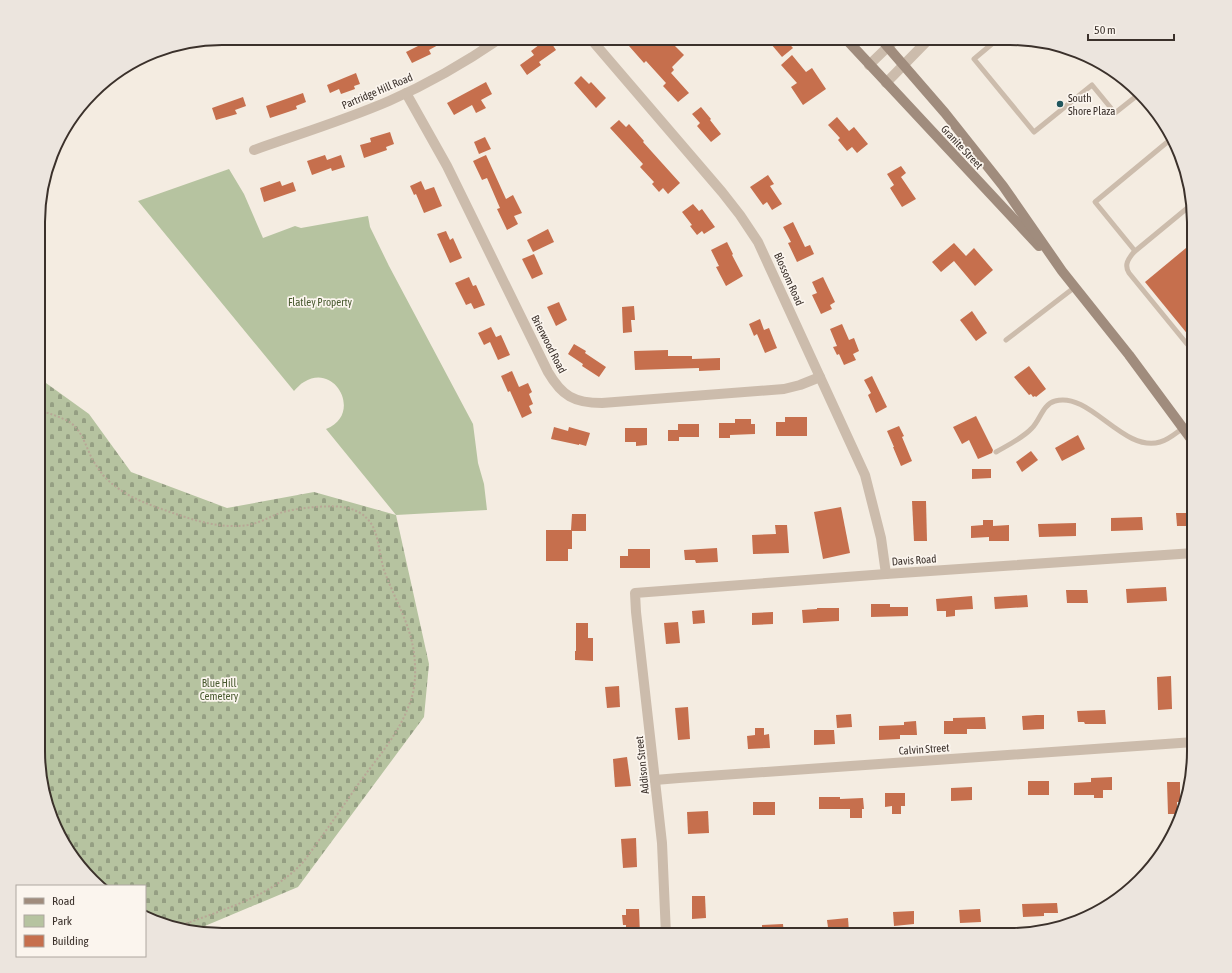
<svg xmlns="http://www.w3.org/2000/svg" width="1232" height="973" viewBox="0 0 1232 973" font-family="'Asap Condensed',sans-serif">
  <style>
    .cemetery { fill: url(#cemetery-stones) }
    .park { fill: #b6c3a0 }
    .building { fill: #c66f4d }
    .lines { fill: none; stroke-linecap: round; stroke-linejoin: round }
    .path { stroke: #b8a796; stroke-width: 2; stroke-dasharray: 2 2; stroke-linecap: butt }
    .service { stroke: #ccbcac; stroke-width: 5 }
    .minor { stroke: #ccbcac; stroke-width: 10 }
    .tertiary { stroke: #ccbcac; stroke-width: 10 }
    .secondary { stroke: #a08c7d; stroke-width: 10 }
    .poi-dot { fill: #20565d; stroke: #fbf5ee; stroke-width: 1.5 }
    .labels { text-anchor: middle; stroke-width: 3.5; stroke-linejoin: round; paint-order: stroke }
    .street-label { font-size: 11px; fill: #3b312b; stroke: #fbf5ee }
    .poi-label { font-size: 11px; fill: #3b312b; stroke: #fbf5ee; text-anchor: start }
    .park-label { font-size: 11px; fill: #48592f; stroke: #fbf5ee }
    .rim { fill: none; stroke: #3b312b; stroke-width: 2 }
  </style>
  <defs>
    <pattern id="cemetery-stones" width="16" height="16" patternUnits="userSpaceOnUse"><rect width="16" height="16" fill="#b6c3a0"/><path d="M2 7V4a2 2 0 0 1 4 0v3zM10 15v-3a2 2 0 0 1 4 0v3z" fill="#959f83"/></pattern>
  </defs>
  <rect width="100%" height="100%" fill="#f4ece1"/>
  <path class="cemetery" d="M39,378L89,414L131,472L227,508L314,492L396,515L429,664L424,717L298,887L193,931L151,921L145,917V886H98L57,833L38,764Z"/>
  <path class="park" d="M229,169L244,194L263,238L295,226L301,228L368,216L370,227L389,266L473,424L478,463L484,484L487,510L396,515L326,429C363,415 336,362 304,382C300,384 297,388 294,391L138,201Z"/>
  <g class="building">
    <path d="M422,38H451L429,50L431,54L412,63L406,52L424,43Z"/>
    <path d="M548,38L556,50L539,62L541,65L527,75L520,65L534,55L531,51Z"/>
    <path d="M628,38H667L684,55L672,67L674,70L671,73L689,93L678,102L663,86L666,83L646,61L644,63L629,46L633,43Z"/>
    <path d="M766,38H784L793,48L782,57Z"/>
    <path d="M792,55L806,72L812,68L826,89L803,105L791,87L797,83L781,65Z"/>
    <path d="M356,73L360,84L354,86L355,89L341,94L339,89L330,93L327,85Z"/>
    <path d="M581,76L589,84L591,82L606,98L596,108L574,83Z"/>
    <path d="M486,82L492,94L481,100L486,108L476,113L472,105L454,115L447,103Z"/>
    <path d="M303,93L306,102L296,106L297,109L270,118L266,106Z"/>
    <path d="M243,97L246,106L235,110L237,114L216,120L212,108Z"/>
    <path d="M701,107L711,119L710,120L721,134L711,142L697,126L700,123L692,114Z"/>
    <path d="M837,117L849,131L854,127L868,144L857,153L852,147L847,151L838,140L840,138L828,125Z"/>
    <path d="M619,120L626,127L629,124L644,141L643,142L680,183L668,194L663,188L659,192L652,184L654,182L640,167L643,164L610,128Z"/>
    <path d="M390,132L394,144L386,147L387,150L364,158L360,145L371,142L370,138Z"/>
    <path d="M485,137L491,149L479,154L474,142Z"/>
    <path d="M325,155L327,160L341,155L345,167L332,171L331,168L312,175L307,161Z"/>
    <path d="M486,155L506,199L513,195L522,213L514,216L518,224L507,230L497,209L500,208L487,178L482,180L473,161Z"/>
    <path d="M901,166L906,173L901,177L916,199L902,207L890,188L894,185L887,174Z"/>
    <path d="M768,175L774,184L770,186L782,204L772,210L767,202L763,205L750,187Z"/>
    <path d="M280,181L282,186L293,182L296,191L264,202L260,188Z"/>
    <path d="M421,181L425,190L434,187L442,206L424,213L416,194L414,195L410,186Z"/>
    <path d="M693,204L699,211L702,209L715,227L704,234L702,231L697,235L690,226L692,225L682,212Z"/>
    <path d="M793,222L805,247L810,245L814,254L797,262L788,243L791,242L783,227Z"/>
    <path d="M548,229L554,242L533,252L527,240Z"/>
    <path d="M446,231L450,240L453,238L462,258L450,263L437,234Z"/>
    <path d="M727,242L733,254L732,255L743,276L726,286L716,267L719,266L711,250Z"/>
    <path d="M954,243L966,256L974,248L993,270L975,286L954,261L941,272L932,262Z"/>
    <path d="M1186,248L1194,257V342L1145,282Z"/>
    <path d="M534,254L543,274L532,279L522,259Z"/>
    <path d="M469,277L473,286L476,285L485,305L474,309L471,303L466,305L455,283Z"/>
    <path d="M823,277L835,302L830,305L832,309L821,314L812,295L817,293L812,282Z"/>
    <path d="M559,302L567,320L556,326L547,307Z"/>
    <path d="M634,306L635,320H631L632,332L623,333L622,307Z"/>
    <path d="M972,311L987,333L976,341L960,320Z"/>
    <path d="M760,319L764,330L769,328L777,348L765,353L757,334L754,336L749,324Z"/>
    <path d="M842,324L849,340L854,338L859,351L853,354L856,360L844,365L839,354L837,355L833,347L837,346L830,329Z"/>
    <path d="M491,327L496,337L501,335L510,355L498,360L490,342L484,345L478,333Z"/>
    <path d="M574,344L586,351L585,353L606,367L599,377L582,366L583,364L568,354Z"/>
    <path d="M668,350V356H692V359L720,358V370L699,371V368L635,370L634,351Z"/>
    <path d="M1029,366L1046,389L1036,397L1035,396L1033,397L1031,394L1029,395L1014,377Z"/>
    <path d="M512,371L519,387L528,383L532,392L529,394L533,404L529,406L532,413L522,418L510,391L508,392L501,376Z"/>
    <path d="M872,376L887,407L876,413L868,395L871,393L864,380Z"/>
    <path d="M976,416L993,450L992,453L978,459L969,440L962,444L953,427Z"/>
    <path d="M785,417H807V436H776V422H785Z"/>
    <path d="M735,419H751V424H755V434L730,435V438H719V423H735Z"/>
    <path d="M678,424H699V437H679V441H668V430H678Z"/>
    <path d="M899,426L904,436L902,437L912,461L901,466L893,447H894L887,431Z"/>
    <path d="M554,427L568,431L569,427L590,433L586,446L579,444V445L551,439Z"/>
    <path d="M625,428H647V445L636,446V442H625Z"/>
    <path d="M1078,435L1085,449L1062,461L1055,448Z"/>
    <path d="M1031,451L1038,460L1022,472L1016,462Z"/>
    <path d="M972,469H991V478L972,479Z"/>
    <path d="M912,501H926L927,541H914Z"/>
    <path d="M841,507L850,553L823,559L814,512Z"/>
    <path d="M1176,513H1194V526H1177Z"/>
    <path d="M572,514H586V531H572V549H568V561H546V530H571Z"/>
    <path d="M1142,517L1143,530L1111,531V518Z"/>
    <path d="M983,520H993V526L1009,525V541H989V537L971,538V526L983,525Z"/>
    <path d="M1076,523V536L1039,537L1038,524Z"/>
    <path d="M775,525H787L789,553L753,554L752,535L776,534Z"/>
    <path d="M717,548L718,562L696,563L695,560H685L684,550Z"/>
    <path d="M628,549H650V568H620V556H628Z"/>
    <path d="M1166,587L1167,601L1127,603L1126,589Z"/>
    <path d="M1066,590H1087L1088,603H1067Z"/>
    <path d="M1027,595L1028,607L995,609L994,597Z"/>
    <path d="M972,596L973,609L955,610V616L946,617V611H937L936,599Z"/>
    <path d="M871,604H890V607H908V616L871,617Z"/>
    <path d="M817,608H839V621L803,623L802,610L817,609Z"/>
    <path d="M704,610L705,623L693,624L692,611Z"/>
    <path d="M773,612V624L752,625V613Z"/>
    <path d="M678,622L680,643L666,644L664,623Z"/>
    <path d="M576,623H588V638H593V661L575,660V651H576Z"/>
    <path d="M1171,676L1172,709L1158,710L1157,677Z"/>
    <path d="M619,686L620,707L607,708L605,687Z"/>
    <path d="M688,707L690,739L678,740L675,708Z"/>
    <path d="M1105,710L1106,724H1085L1084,722H1078L1077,711Z"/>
    <path d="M851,714L852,727L837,728L836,715Z"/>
    <path d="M1036,715H1044V729L1023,730L1022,716Z"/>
    <path d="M985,717L986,729H967V734H944V721H953V718Z"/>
    <path d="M916,721L917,735H900V739L879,740V726L904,725V722Z"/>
    <path d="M755,728H764V735L769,734L770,748L748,749L747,736L755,735Z"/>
    <path d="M814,730H834L835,744L814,745Z"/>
    <path d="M627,757L631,786L615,787L613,759Z"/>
    <path d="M1112,777V790H1103V798H1094V795H1074V783L1091,782V778Z"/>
    <rect x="1028" y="781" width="21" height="14"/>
    <path d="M1167,782H1180V802H1177V814H1168Z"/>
    <path d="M972,787V800L951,801V788Z"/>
    <path d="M885,793H905V806H901V814H892V806L885,807Z"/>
    <path d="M819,797H840V799L863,798L864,809H862V818H850V809H819Z"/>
    <rect x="753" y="802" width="22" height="13"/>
    <path d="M708,811L709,833L688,834L687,812Z"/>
    <path d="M636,838L637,867L623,868L621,839Z"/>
    <path d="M692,896H705L706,918L692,919Z"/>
    <path d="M1057,903L1058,913H1044V916L1023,917L1022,904Z"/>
    <path d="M626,909H639L640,935H626V925H623L622,915H626Z"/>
    <path d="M980,909L981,922L960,923L959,910Z"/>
    <path d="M914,911V924L894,926L893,912Z"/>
    <path d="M848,918L849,932L829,935L827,920Z"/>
    <path d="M783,924L784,935H762V925Z"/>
  </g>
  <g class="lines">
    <path class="path" d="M39,410C50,414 62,417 71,423C84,433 86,449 94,462C97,467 100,471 103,475C122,496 147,504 173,513C196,521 222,529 248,525C260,523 269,517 280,513C295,508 333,504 348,508C381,517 376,544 384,570C394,598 410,623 414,653C416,670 416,689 409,705C399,733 379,756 362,779C343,806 324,834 304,861C272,897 221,910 177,927"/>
    <g class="service">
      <path d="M999,38L974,59L1034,132L1092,85L1115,113L1139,94"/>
      <path d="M1191,205L1134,252C1128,259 1124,265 1129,273L1187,344L1194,348"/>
      <path d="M1135,251L1095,202L1171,139"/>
      <path d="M1006,340L1075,287"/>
      <path d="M996,452C1008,445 1023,438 1032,428C1040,420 1043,404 1055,401C1090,391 1123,453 1160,442C1168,440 1176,433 1183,428"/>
    </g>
    <g class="minor">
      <path d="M590,38L722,192L740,215L758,242L865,475L881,538L886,574"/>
      <path d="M406,93L447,166L548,372C562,396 574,403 602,403L784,389L800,385L820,377"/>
      <path d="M254,150C299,134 345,120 389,101C428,84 466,62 501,38"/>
      <path d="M1191,553L1194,592"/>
      <path d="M655,780L679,778L1194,742"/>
      <path d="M666,935L662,843L636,612L635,593L886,574L1194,553"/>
    </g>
    <g class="tertiary">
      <path d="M869,65L897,38"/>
      <path d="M886,83L930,38"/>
    </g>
    <g class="secondary">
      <path d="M845,38L1039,246"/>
      <path d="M880,38L945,113L1003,186L1062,271L1129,355L1194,443"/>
    </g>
  </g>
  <circle class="poi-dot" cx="1060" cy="104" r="4"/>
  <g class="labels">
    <g class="street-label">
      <text transform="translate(377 91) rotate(-23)" y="4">Partridge Hill Road</text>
      <text transform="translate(962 147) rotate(47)" y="4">Granite Street</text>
      <text transform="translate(789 279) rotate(66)" y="4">Blossom Road</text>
      <text transform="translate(549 344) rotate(63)" y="4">Brierwood Road</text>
      <text transform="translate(914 560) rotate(-4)" y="4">Davis Road</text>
      <text transform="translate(924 749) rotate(-4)" y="4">Calvin Street</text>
      <text transform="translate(642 765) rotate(-96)" y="4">Addison Street</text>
    </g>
    <g class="poi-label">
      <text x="1068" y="102">South<tspan x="1068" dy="13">Shore Plaza</tspan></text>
    </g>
    <g class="park-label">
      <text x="320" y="306">Flatley Property</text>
      <text x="219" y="687">Blue Hill<tspan x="219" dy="13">Cemetery</tspan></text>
    </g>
  </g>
  <path d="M0 0H1232V973H0ZM222 45H1010A177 177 0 0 1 1187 222V751A177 177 0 0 1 1010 928H222A177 177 0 0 1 45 751V222A177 177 0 0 1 222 45Z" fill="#ece5de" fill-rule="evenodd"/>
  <path class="rim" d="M222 45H1010A177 177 0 0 1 1187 222V751A177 177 0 0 1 1010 928H222A177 177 0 0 1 45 751V222A177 177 0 0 1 222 45Z"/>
  <rect x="16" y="885" width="130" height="72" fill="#fbf5ee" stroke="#aea7a0"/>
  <rect x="24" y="898" width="20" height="6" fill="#a08c7d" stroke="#aea7a0"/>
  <text x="52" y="905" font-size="12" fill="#3b312b">Road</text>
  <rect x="24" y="915" width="20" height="12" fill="#b6c3a0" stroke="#aea7a0"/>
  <text x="52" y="925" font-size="12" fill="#3b312b">Park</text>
  <rect x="24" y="935" width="20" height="12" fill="#c66f4d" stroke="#aea7a0"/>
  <text x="52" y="945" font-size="12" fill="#3b312b">Building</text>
  <path d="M1088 34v6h86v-6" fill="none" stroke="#3b312b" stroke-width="2"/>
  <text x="1094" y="34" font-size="12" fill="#3b312b" stroke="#fbf5ee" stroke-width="3" paint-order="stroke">50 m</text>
</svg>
